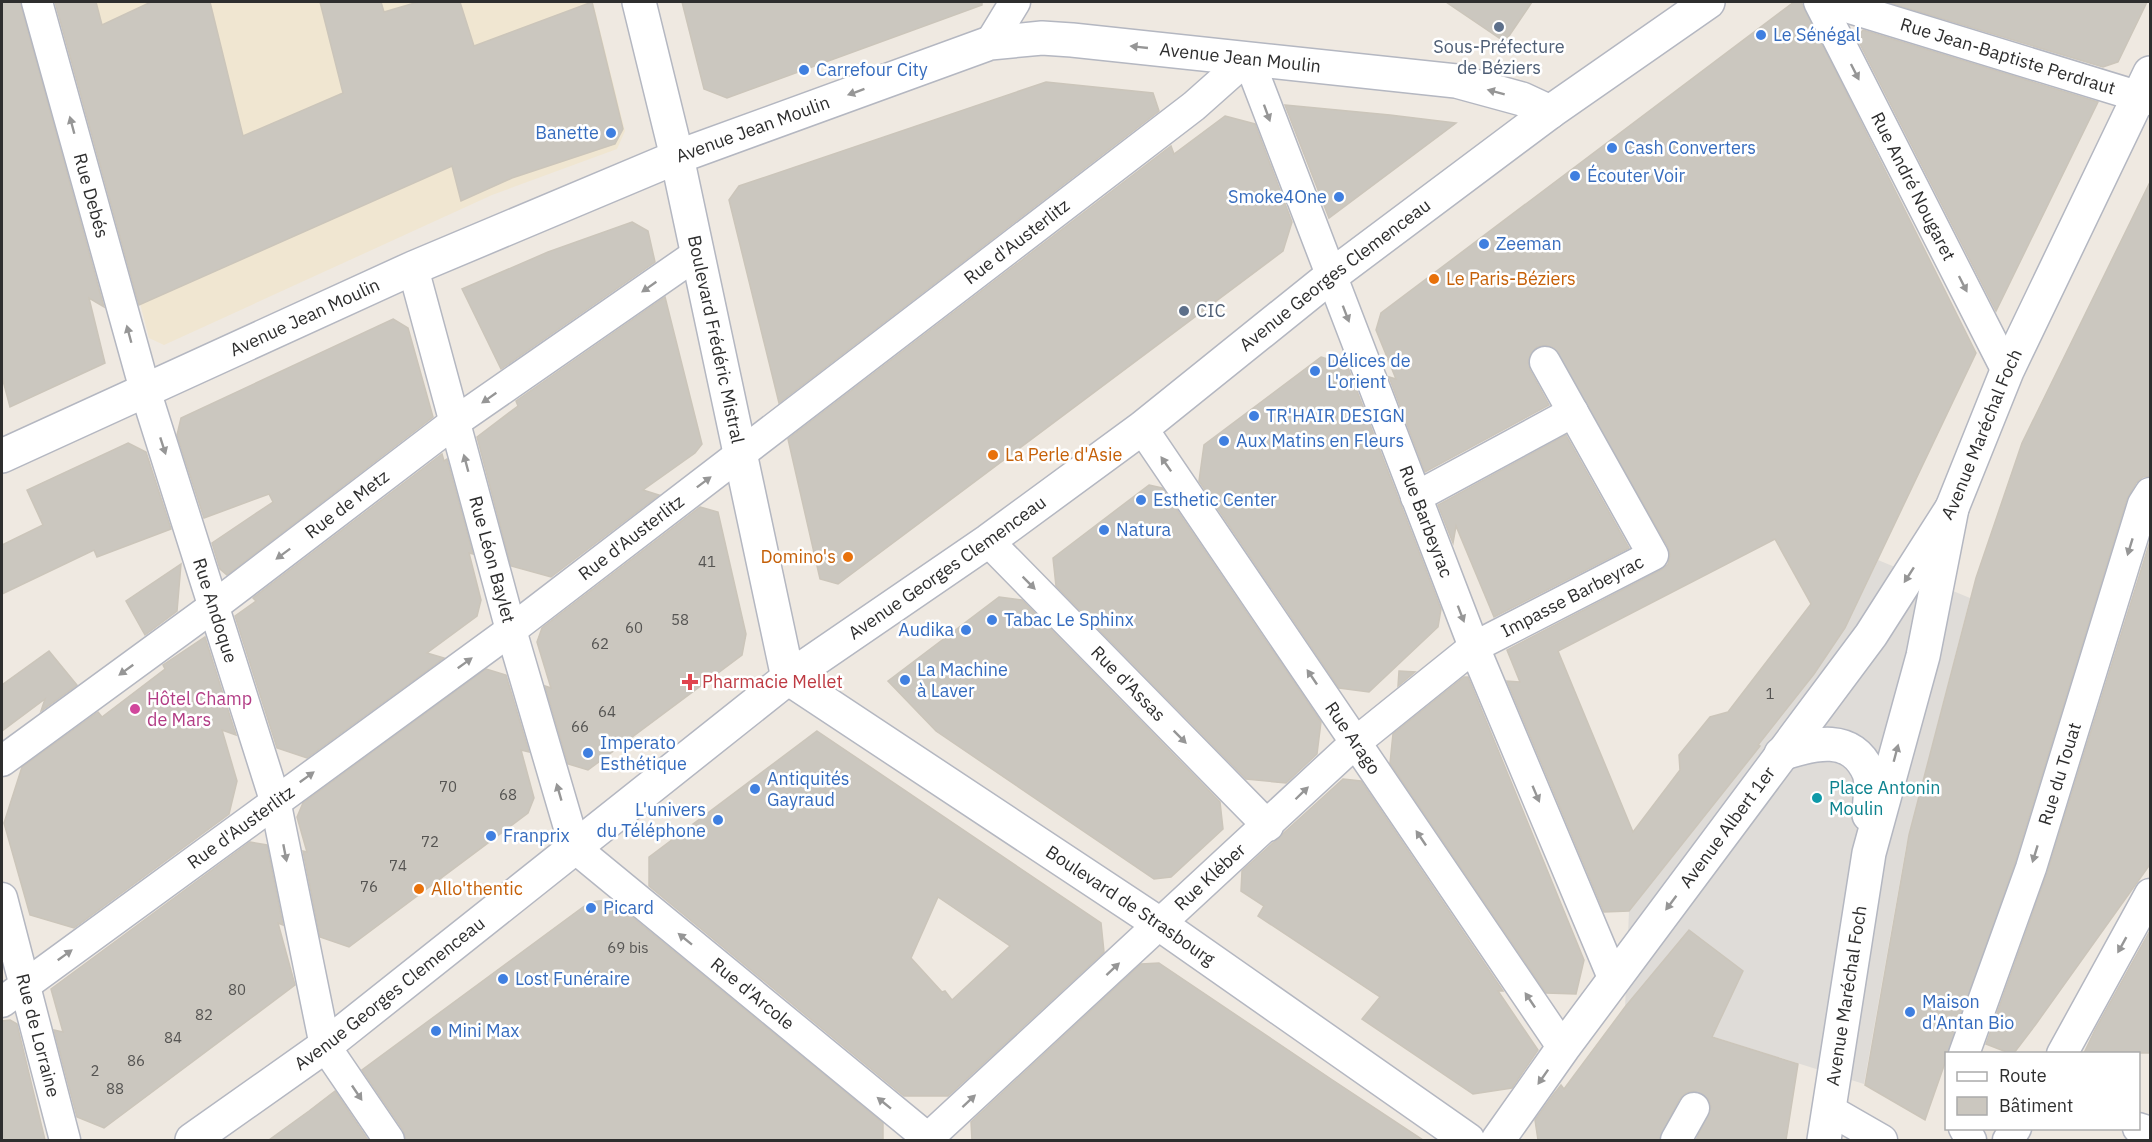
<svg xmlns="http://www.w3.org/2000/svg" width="2152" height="1142" viewBox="0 0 2152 1142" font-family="'IBM Plex Sans',sans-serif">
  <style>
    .education { fill: #f0e6d1 }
    .plaza { fill: #dfdcd8 }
    .building { fill: #cbc7bf; stroke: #cbc5ba; stroke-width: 1.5; fill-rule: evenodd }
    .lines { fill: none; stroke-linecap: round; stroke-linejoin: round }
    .minor-casing { stroke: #b4b7c1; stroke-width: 33 }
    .tertiary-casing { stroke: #b4b7c1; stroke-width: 36 }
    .secondary-casing { stroke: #b4b7c1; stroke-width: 36 }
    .minor { stroke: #fff; stroke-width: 30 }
    .tertiary { stroke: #fff; stroke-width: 33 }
    .secondary { stroke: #fff; stroke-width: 33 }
    .oneway { fill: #969696 }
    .service-dot { fill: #5c6f8a; stroke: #fff; stroke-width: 2 }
    .shop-dot { fill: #3f7fe0; stroke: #fff; stroke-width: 2 }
    .food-dot { fill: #e8710a; stroke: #fff; stroke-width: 2 }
    .health-dot { fill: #e0444e; stroke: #fff; stroke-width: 2 }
    .hotel-dot { fill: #d1479c; stroke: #fff; stroke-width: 2 }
    .culture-dot { fill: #0f9aa8; stroke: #fff; stroke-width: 2 }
    .labels { text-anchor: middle; stroke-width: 5; stroke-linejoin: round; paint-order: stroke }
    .number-label { font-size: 15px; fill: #555452 }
    .shop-label { font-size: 18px; fill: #366cbe; stroke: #fff; text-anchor: start }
    .service-label { font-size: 18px; fill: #4e5e75; stroke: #fff }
    .street-label { font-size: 18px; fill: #2e2e2e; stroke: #fff }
    .food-label { font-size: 18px; fill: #c56008; stroke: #fff; text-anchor: start }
    .health-label { font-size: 18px; fill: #be3a42; stroke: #fff; text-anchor: start }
    .hotel-label { font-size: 18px; fill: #b23c85; stroke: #fff; text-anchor: start }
    .culture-label { font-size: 18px; fill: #0d838f; stroke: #fff; text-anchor: start }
  </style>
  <rect width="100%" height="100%" fill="#efe9e1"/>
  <path class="education" d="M62,2H593L625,131L617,149L492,195L164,345L149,338Z"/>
  <path class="plaza" d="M1878,560L1970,598L1906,847L1864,1084L1625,1009L1629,911L1845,628Z"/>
  <g class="building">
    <path d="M2,2H20L104,307L89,298L105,363L10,407L2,377Z"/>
    <path d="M55,2H96L102,25L151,2H210L243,136L343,93L320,2H381L384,12L418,2H460L474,46L592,2L623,129L615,144L512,178L461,201L452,166L139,305Z"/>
    <path d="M682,2H982V5L727,98L704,89Z"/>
    <path d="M1446,2H1532L1505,42Z"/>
    <path d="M1794,2H1801L1976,353L1845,628L1814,674L1758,745L1760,746L1629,911L1604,912L1507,681L1520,682L1507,650L1661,570L1668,564L1670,555L1668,547L1554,348L1546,345L1537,347L1531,353L1528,361L1530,370L1549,405L1425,472L1389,377L1396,379L1376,330L1381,313ZM1775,539L1811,604L1728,712L1710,717L1688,744L1679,755L1680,770L1633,832L1558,651Z"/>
    <path d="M1887,2H2147L2118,62L2103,67Z"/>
    <path d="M1863,30L2098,102L1996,311L1857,38Z"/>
    <path d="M1046,82L1153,93L1159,111L779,403L729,200L739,186Z"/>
    <path d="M1285,105L1390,115L1456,123L1329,218Z"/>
    <path d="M1225,116L1255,124L1292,222L1283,251L838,584L820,579L788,439L1171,146L1174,154Z"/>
    <path d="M2151,180V476L2143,477L2136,483L2127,499L2015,863L1925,1120L1865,1085L1909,835L1976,578L2022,443Z"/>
    <path d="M632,222L648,231L655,262L501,369L462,289L548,252Z"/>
    <path d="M665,297L702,444L695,453L643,490L659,495L551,577L511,566L477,437L518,406L516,401Z"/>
    <path d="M393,319L408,328L433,417L227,575L220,569L212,543L273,502L269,494L204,518L177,435L181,418Z"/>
    <path d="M1321,357L1347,365L1441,609L1438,627L1369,692L1339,688L1199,481L1204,445Z"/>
    <path d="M1566,435L1629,548L1494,617L1456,526L1453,543L1438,505Z"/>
    <path d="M128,443L146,452L171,529L97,557L94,550L2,594V545L43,525L27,490Z"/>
    <path d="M442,454L444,461L447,459L473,554L469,553L481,600L477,616L427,653L444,658L307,758L277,748L235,616L256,601L253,598Z"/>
    <path d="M1149,485L1162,488L1321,722L1317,754L1286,783L1246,779L1056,586L1053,558Z"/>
    <path d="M700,507L718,512L746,634L742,655L588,770L568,764L545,686L551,688L537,642L542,628Z"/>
    <path d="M2151,538V863L2036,1024L2014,1053H2009L1986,1044L2047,873Z"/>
    <path d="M181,564L177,611L145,635L126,601Z"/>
    <path d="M999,597L1022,600L1220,802L1223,829L1171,877L1154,879L936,731L888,681Z"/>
    <path d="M205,637L236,735L222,730L237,781L229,814L74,928L30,915L4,823L22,767L98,712L102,717L165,669L163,665Z"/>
    <path d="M49,651L77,685L41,711L45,699L2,731V685Z"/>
    <path d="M486,669L506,675L529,752L521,750L534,798L528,813L349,947L320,937L303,851L307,852L297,817L303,803Z"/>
    <path d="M1399,671L1415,672L1398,686Z"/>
    <path d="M1464,677H1468L1584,960L1576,994L1546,993L1390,763L1393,734Z"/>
    <path d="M817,731L1101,923L1104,952L948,1096H904L649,886V857ZM938,897L1010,946L952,1000L945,991L942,992L911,958Z"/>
    <path d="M1343,779L1361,781L1503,991H1498L1538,1050L1512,1088L1473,1094L1362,1019L1380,997L1258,916L1264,906L1241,891L1242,871Z"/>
    <path d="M250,842L267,845L283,925L278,923L295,985L104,1128L77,1117L54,1030L63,1032L51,989Z"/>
    <path d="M607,900L626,912L883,1123V1140H406L403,1130L362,1070L583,907L591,902Z"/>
    <path d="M2151,929V1053H2084L2095,1030Z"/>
    <path d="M1689,930L1743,971L1712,1037L1798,1064L1786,1140H1696L1711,1107L1708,1099L1694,1091L1686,1093L1679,1100L1659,1140H1538L1535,1120L1553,1095L1561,1085L1564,1089L1625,1007Z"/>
    <path d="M1159,963L1331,1079L1423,1140H972L971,1122L1141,964Z"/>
    <path d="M10,1020L17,1024L45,1140H2V1021Z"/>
    <path d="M335,1091L368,1140H269L309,1111Z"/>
  </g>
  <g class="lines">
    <defs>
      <g id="minor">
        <path id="s1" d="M37,2L145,390L275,800L325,1046L389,1140"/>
        <path id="s2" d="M1819,2L2007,371"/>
        <path id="s3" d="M1830,2L2150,100"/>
        <path d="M990,43L1015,2"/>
        <path id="s4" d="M413,268L511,630L575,848L930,1140"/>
        <path id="s5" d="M1142,428L1563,1048"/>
        <path d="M1416,497L1573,412"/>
        <path id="s6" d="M988,541L1268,826"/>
        <path id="s7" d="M2,761L214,606L455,422L697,254"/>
        <path id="s8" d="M2,898L65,1140"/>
        <path id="s9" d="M2,1002L511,630L1194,106L1248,58L1474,647L1614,980"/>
        <path id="s10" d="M1964,1054L2031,868L2143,504L2150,493"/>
        <path d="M2062,1054L2150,894"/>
        <path d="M1828,1109L1882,1140"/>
        <path d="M1964,1128L1971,1140"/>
        <path d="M2138,1128L2150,1132"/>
        <path id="s11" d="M926,1140L1356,742L1474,647L1653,555L1545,362"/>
        <path d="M1676,1140L1694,1108"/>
        <path d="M2008,1140L2016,1128"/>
      </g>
      <g id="tertiary">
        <path id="s12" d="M2,456L413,268L677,157L990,43L1042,38L1072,40L1456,81L1522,99L1550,112"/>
        <path d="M1781,754C1814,743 1852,733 1869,773C1873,784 1869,803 1869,815"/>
        <path id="s13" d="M1824,1140L1869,853L1923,656L1952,508"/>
      </g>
      <g id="secondary">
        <path id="s14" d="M639,2L677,157L788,678"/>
        <path id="s15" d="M788,678L1161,925L1468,1140"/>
        <path id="s16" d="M192,1140L325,1046L788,678L988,541L1142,428L1331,276L1550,112L1708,2"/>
        <path id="s17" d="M1498,1140L1563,1048L1871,635L1952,508L2007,371L2150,73"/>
      </g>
    </defs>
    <use href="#minor" class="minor-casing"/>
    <use href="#tertiary" class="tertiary-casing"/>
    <use href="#secondary" class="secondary-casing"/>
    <use href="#minor" class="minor"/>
    <use href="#tertiary" class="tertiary"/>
    <use href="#secondary" class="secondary"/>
  </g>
  <defs><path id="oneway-solid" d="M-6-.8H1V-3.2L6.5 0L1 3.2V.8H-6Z" transform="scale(1.5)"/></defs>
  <g class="oneway">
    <use href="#oneway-solid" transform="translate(1139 47) rotate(-174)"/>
    <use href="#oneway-solid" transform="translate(1855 72) rotate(63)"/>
    <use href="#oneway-solid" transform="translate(856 92) rotate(160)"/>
    <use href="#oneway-solid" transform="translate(1496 92) rotate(-165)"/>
    <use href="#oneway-solid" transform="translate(1267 113) rotate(70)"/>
    <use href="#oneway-solid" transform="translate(72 125) rotate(-105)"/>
    <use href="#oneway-solid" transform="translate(1963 284) rotate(63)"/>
    <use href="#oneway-solid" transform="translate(649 287) rotate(145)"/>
    <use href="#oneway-solid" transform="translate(1346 314) rotate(69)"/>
    <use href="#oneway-solid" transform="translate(129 334) rotate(-105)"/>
    <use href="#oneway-solid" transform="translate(489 398) rotate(145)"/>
    <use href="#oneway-solid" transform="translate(163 446) rotate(72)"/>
    <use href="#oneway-solid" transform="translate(466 463) rotate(-105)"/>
    <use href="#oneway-solid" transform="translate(1166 464) rotate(-125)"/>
    <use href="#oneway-solid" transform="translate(704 482) rotate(-37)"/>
    <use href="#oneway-solid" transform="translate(2130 547) rotate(107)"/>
    <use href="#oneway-solid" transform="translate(283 554) rotate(143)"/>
    <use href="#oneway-solid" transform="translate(1909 575) rotate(123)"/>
    <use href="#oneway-solid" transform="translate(1029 583) rotate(45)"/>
    <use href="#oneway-solid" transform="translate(1461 614) rotate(69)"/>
    <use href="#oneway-solid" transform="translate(465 663) rotate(-36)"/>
    <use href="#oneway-solid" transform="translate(126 670) rotate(144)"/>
    <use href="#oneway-solid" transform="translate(1312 677) rotate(-124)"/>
    <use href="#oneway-solid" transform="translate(1180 737) rotate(45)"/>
    <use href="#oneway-solid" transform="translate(1896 753) rotate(-75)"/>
    <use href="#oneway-solid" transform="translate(307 777) rotate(-36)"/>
    <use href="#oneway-solid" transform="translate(559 792) rotate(-106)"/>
    <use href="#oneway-solid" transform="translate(1302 793) rotate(-44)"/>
    <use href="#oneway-solid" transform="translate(1536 794) rotate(67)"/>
    <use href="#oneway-solid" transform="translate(1421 838) rotate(-124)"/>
    <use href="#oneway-solid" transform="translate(285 853) rotate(79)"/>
    <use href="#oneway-solid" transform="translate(2035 854) rotate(107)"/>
    <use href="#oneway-solid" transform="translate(1671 903) rotate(127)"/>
    <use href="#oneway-solid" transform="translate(685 939) rotate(-141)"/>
    <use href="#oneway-solid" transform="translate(2122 945) rotate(119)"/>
    <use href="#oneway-solid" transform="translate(65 955) rotate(-36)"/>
    <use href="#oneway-solid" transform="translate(1113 969) rotate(-43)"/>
    <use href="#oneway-solid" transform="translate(1530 1000) rotate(-124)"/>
    <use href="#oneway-solid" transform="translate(1543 1077) rotate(125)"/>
    <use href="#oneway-solid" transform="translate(357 1093) rotate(56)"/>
    <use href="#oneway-solid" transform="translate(969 1101) rotate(-43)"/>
    <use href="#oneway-solid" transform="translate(884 1103) rotate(-141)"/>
  </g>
  <g class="service-dot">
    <circle cx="1499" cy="27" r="6"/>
    <circle cx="1184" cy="311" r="6"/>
  </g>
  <g class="shop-dot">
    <circle cx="1761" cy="35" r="6"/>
    <circle cx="804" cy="70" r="6"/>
    <circle cx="611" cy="133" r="6"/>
    <circle cx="1612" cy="148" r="6"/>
    <circle cx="1575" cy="176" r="6"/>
    <circle cx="1339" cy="197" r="6"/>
    <circle cx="1484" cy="244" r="6"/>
    <circle cx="1315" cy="371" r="6"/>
    <circle cx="1254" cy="416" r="6"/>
    <circle cx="1224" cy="441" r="6"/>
    <circle cx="1141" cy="500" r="6"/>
    <circle cx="1104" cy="530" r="6"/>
    <circle cx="992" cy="620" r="6"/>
    <circle cx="966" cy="630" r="6"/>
    <circle cx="905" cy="680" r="6"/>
    <circle cx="588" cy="753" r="6"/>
    <circle cx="755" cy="789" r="6"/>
    <circle cx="718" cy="820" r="6"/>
    <circle cx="491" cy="836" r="6"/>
    <circle cx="591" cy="908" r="6"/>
    <circle cx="503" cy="979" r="6"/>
    <circle cx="1910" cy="1012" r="6"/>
    <circle cx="436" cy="1031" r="6"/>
  </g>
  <g class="food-dot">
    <circle cx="1434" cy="279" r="6"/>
    <circle cx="993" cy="455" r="6"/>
    <circle cx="848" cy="557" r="6"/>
    <circle cx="419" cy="889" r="6"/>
  </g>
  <path class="health-dot" d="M687 673h6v6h6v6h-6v6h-6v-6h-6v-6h6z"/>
  <circle class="hotel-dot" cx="135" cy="709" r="6"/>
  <circle class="culture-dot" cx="1817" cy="798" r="6"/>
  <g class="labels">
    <g class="number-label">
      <text x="707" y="567">41</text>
      <text x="680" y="625">58</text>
      <text x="634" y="633">60</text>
      <text x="600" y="649">62</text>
      <text x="1770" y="699">1</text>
      <text x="607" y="717">64</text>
      <text x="580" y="732">66</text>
      <text x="448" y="792">70</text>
      <text x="508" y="800">68</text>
      <text x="430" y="847">72</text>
      <text x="398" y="871">74</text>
      <text x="369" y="892">76</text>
      <text x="628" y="953">69 bis</text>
      <text x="237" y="995">80</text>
      <text x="204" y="1020">82</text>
      <text x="173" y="1043">84</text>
      <text x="136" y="1066">86</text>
      <text x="95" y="1076">2</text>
      <text x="115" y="1094">88</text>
    </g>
    <g class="shop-label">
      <text x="1773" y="41">Le Sénégal</text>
      <text x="816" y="76">Carrefour City</text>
      <text x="599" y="139" text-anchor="end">Banette</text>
      <text x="1624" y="154">Cash Converters</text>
      <text x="1587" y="182">Écouter Voir</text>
      <text x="1327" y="203" text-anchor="end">Smoke4One</text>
      <text x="1496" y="250">Zeeman</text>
      <text x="1327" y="367">Délices de<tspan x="1327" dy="21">L'orient</tspan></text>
      <text x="1266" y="422">TR'HAIR DESIGN</text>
      <text x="1236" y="447">Aux Matins en Fleurs</text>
      <text x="1153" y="506">Esthetic Center</text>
      <text x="1116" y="536">Natura</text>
      <text x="1004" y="626">Tabac Le Sphinx</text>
      <text x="954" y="636" text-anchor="end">Audika</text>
      <text x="917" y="676">La Machine<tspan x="917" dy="21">à Laver</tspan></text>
      <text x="600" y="749">Imperato<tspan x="600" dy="21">Esthétique</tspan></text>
      <text x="767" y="785">Antiquités<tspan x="767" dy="21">Gayraud</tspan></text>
      <text x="706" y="816" text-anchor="end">L'univers<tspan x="706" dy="21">du Téléphone</tspan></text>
      <text x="503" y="842">Franprix</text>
      <text x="603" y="914">Picard</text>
      <text x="515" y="985">Lost Funéraire</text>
      <text x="1922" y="1008">Maison<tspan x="1922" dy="21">d'Antan Bio</tspan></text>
      <text x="448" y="1037">Mini Max</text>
    </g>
    <g class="service-label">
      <text x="1499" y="53">Sous-Préfecture<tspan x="1499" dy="21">de Béziers</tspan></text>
      <text x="1196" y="317" text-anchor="start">CIC</text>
    </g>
    <g class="street-label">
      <text dy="6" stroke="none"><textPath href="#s12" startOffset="1323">Avenue Jean Moulin</textPath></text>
      <text dy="6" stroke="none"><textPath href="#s3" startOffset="186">Rue Jean-Baptiste Perdraut</textPath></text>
      <text dy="6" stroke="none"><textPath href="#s12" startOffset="819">Avenue Jean Moulin</textPath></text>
      <text dy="6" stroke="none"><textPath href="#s2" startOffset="207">Rue André Nougaret</textPath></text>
      <text dy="6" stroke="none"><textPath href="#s1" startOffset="201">Rue Debés</textPath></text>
      <text dy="6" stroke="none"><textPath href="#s9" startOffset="1268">Rue d'Austerlitz</textPath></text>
      <text dy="6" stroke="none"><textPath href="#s16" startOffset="1434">Avenue Georges Clemenceau</textPath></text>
      <text dy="6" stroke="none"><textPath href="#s12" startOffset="333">Avenue Jean Moulin</textPath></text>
      <text dy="6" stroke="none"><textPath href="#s14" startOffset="346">Boulevard Frédéric Mistral</textPath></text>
      <text dy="6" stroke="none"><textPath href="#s17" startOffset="858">Avenue Maréchal Foch</textPath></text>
      <text dy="6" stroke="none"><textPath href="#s7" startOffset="430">Rue de Metz</textPath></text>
      <text dy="6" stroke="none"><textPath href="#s9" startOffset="2060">Rue Barbeyrac</textPath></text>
      <text dy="6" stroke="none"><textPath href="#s9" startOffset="782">Rue d'Austerlitz</textPath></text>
      <text dy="6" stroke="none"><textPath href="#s4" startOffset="302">Rue Léon Baylet</textPath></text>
      <text dy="6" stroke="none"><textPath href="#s16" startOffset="948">Avenue Georges Clemenceau</textPath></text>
      <text dy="6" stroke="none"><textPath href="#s11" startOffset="848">Impasse Barbeyrac</textPath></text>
      <text dy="6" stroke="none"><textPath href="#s1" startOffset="634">Rue Andoque</textPath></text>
      <text dy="6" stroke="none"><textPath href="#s6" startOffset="200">Rue d'Assas</textPath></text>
      <text dy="6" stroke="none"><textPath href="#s5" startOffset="375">Rue Arago</textPath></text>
      <text dy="6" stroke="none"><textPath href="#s10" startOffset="296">Rue du Touat</textPath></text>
      <text dy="6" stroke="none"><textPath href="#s9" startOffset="296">Rue d'Austerlitz</textPath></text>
      <text dy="6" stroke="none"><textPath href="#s17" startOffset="388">Avenue Albert 1er</textPath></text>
      <text dy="6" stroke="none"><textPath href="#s11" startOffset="387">Rue Kléber</textPath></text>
      <text dy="6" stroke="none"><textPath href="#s15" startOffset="411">Boulevard de Strasbourg</textPath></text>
      <text dy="6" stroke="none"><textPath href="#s16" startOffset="246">Avenue Georges Clemenceau</textPath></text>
      <text dy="6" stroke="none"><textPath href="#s4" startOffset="832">Rue d'Arcole</textPath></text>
      <text dy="6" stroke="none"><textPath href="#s13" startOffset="146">Avenue Maréchal Foch</textPath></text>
      <text dy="6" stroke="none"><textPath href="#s8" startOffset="142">Rue de Lorraine</textPath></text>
    </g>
    <g class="food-label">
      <text x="1446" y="285">Le Paris-Béziers</text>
      <text x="1005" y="461">La Perle d'Asie</text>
      <text x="836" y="563" text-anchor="end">Domino's</text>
      <text x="431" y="895">Allo'thentic</text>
    </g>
    <g class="health-label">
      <text x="702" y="688">Pharmacie Mellet</text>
    </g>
    <g class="hotel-label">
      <text x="147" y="705">Hôtel Champ<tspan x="147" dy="21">de Mars</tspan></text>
    </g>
    <g class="culture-label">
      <text x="1829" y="794">Place Antonin<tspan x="1829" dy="21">Moulin</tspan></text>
    </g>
  </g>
  <rect width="2152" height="1142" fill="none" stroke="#2e2e2e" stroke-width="6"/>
  <rect x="1945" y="1052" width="195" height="78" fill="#ffffff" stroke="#ababab" stroke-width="1.5"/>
  <rect x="1957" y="1072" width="30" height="9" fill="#ffffff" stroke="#ababab" stroke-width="1.5"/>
  <text x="1999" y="1082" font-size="18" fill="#2e2e2e">Route</text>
  <rect x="1957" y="1097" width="30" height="18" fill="#cbc7bf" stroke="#ababab" stroke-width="1.5"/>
  <text x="1999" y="1112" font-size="18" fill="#2e2e2e">Bâtiment</text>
</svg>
